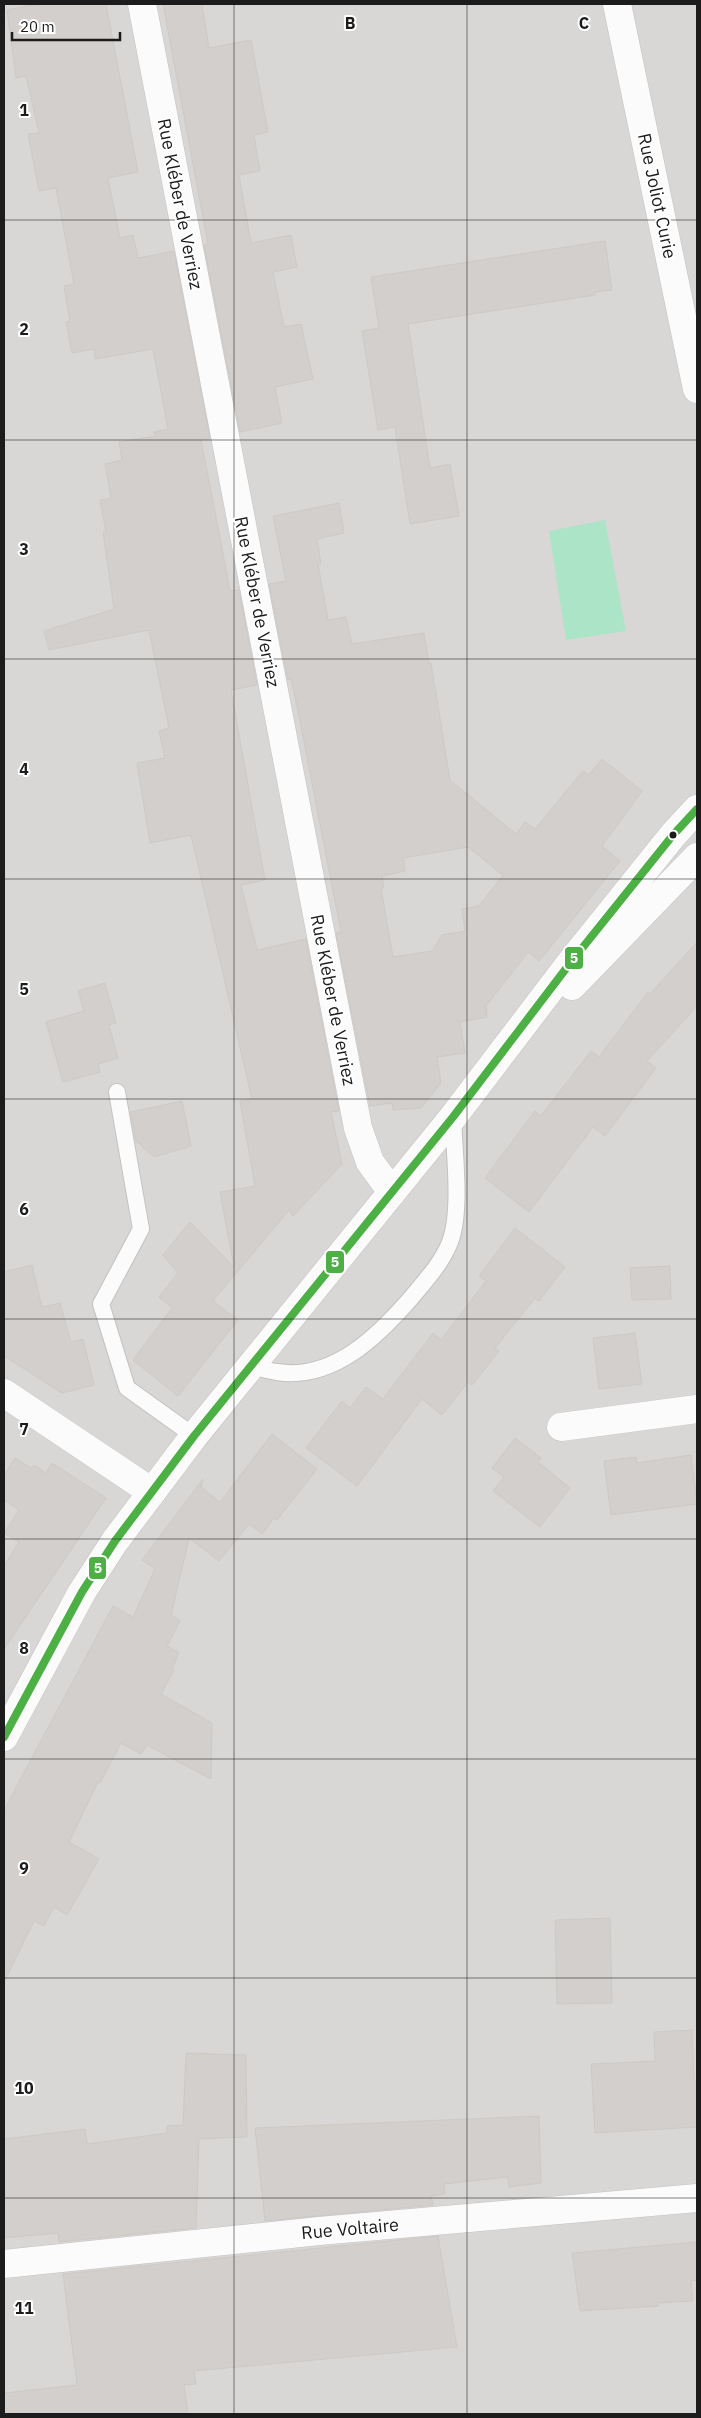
<svg xmlns="http://www.w3.org/2000/svg" width="701" height="2418" viewBox="0 0 701 2418" font-family="'IBM Plex Sans',sans-serif">
  <style>
    .residential { fill: #d9d7d6 }
    .pitch { fill: #ace4c8 }
    .building { fill: #d3cfcd; stroke: #cdc9c5; fill-rule: evenodd }
    .lines { fill: none; stroke-linecap: round; stroke-linejoin: round }
    .service-casing { stroke: #c3c2c0; stroke-width: 18 }
    .minor-casing { stroke: #c3c2c0; stroke-width: 29 }
    .tertiary-casing { stroke: #c3c2c0; stroke-width: 29 }
    .service { stroke: #fcfbfb; stroke-width: 16 }
    .minor { stroke: #fcfbfb; stroke-width: 28 }
    .tertiary { stroke: #fcfbfb; stroke-width: 28 }
    .bus-1-casing { stroke: #fff; stroke-width: 11 }
    .bus-1 { stroke: #4db045; stroke-width: 8 }
    .grid { fill: none; stroke: #1c1c1c; stroke-width: 1; stroke-opacity: 0.55 }
    .bus-dot { fill: #1c1c1c; stroke: #fff; stroke-width: 2 }
    .labels { text-anchor: middle; stroke-width: 4; stroke-linejoin: round; paint-order: stroke }
    .street-label { font-size: 18px; fill: #1c1c1c; stroke: #fff }
    .grid-label { font-size: 16px; text-anchor: middle; font-weight: bold; fill: #1c1c1c; stroke: #fff; stroke-width: 4; stroke-linejoin: round; paint-order: stroke }
    .line-badge { stroke: #fff; stroke-width: 2 }
    .badge-label { font-size: 14px; text-anchor: middle; font-weight: bold; fill: #fff }
  </style>
  <rect width="100%" height="100%" fill="#eae7e4"/>
  <rect class="residential" x="4" y="4" width="693" height="2410"/>
  <path class="pitch" d="M605,520L626,631L566,640L549,531Z"/>
  <g class="building">
    <path d="M38,4H106L138,172L108,178L120,238L133,235L138,258L174,251L210,438L201,440L217,522L230,591L239,590L257,685L231,690L265,880L241,885L257,950L306,939L339,1111L331,1112L342,1164L293,1216L289,1210L213,1301L238,1320L178,1396L133,1360L172,1308L159,1297L178,1273L163,1255L190,1222L234,1267L220,1192L255,1186L240,1101L252,1099L191,835L150,843L137,763L165,758L159,731L169,728L149,630L49,650L44,631L114,609L103,532H106L100,500L111,498L105,464L122,460L119,442L155,436L154,432L168,429L153,349L95,359L94,349L72,353L66,322L70,321L64,286L74,284L56,188L39,191L28,134L39,133L26,76L16,78L7,10Z"/>
    <path d="M163,4H202L209,48L251,40L268,132L254,135L260,171L239,175L251,243L291,235L297,267L273,272L284,327L301,324L313,379L275,387L282,423L240,432L204,245L208,244Z"/>
    <path d="M605,241L612,290L595,292V295L408,324L430,468L450,464L459,516L410,524L395,427L378,430L362,331L379,328L371,277Z"/>
    <path d="M339,503L344,533L317,539L321,564H318L328,620L346,617L352,644L424,633L429,664L431,663L450,780L516,834L525,822L535,829L583,771L589,775L602,759L642,791L602,846L620,861L539,961L528,952L486,1006L487,1017L460,1022L465,1053L437,1057L441,1083L421,1108L393,1110L392,1103L370,1106L336,933L341,932L297,706L291,679L288,680L269,584L286,581L273,516ZM468,847L503,875L479,906L462,909L465,931L442,935L432,951L393,957L381,888H384L382,876L405,871L403,858Z"/>
    <path d="M697,942V1006L647,1061L656,1068L605,1136L593,1127L529,1212L485,1178L535,1111L541,1116L591,1051L599,1057L648,992L650,994Z"/>
    <path d="M105,983L116,1023L109,1025L118,1058L98,1064L100,1072L63,1082L46,1022L84,1011L78,991Z"/>
    <path d="M182,1101L191,1146L154,1157L136,1141L131,1112Z"/>
    <path d="M515,1228L565,1267L539,1301L535,1298L495,1348L499,1351L472,1385L468,1382L442,1415L422,1399L357,1486L306,1448L342,1401L350,1408L366,1387L383,1399L433,1333L441,1340L486,1281L479,1276Z"/>
    <path d="M32,1265L42,1307L60,1303L71,1342L83,1339L94,1385L62,1393L4,1356V1272Z"/>
    <path d="M670,1266L671,1299L632,1300L630,1268Z"/>
    <path d="M635,1333L642,1384L599,1389L593,1338Z"/>
    <path d="M272,1434L317,1469L277,1520L274,1518L262,1534L249,1524L219,1561L189,1538L171,1615L180,1621L167,1646L179,1653L172,1669L174,1670L161,1694L212,1723L211,1779L147,1745L141,1754L121,1743L100,1783L98,1782L69,1842L99,1859L67,1915L54,1907L44,1926L34,1921L4,1982V1810L113,1606L133,1617L155,1569L142,1560L203,1479L201,1487L220,1502Z"/>
    <path d="M515,1438L541,1458L538,1462L570,1488L540,1527L493,1491L504,1477L492,1468Z"/>
    <path d="M691,1455L697,1504L611,1515L604,1461L636,1457L637,1463Z"/>
    <path d="M15,1458L31,1468L34,1465L46,1473L52,1463L106,1498L4,1649V1566L19,1542L4,1533L19,1510L4,1500V1476Z"/>
    <path d="M610,1918L612,2003L557,2004L555,1920Z"/>
    <path d="M692,2030L694,2081H697V2127L595,2133L591,2064L655,2061L654,2032Z"/>
    <path d="M186,2053L246,2055L247,2137L199,2139L196,2228L59,2242L58,2233L4,2238V2139L85,2129L87,2144L167,2133V2126L183,2125Z"/>
    <path d="M539,2116L541,2183L509,2187L508,2177L444,2184L445,2194L431,2196L433,2205L265,2221L255,2128Z"/>
    <path d="M438,2236L457,2347L194,2371L196,2384L184,2385L188,2414H4V2393L77,2385L63,2274Z"/>
    <path d="M697,2242V2280L691,2281L693,2301L658,2303L659,2306L580,2311L572,2253Z"/>
  </g>
  <g class="lines">
    <defs>
      <g id="service">
        <path d="M117,1092L141,1229L101,1304L127,1388L194,1436"/>
        <path d="M251,1366C260,1368 268,1371 277,1372C333,1381 378,1336 411,1298C425,1281 442,1263 450,1242C462,1211 454,1151 453,1117"/>
      </g>
      <g id="minor">
        <path d="M142,4L358,1128L370,1162L392,1192"/>
        <path d="M617,4L697,389"/>
        <path d="M4,1393L152,1492"/>
        <path d="M561,1427L697,1409"/>
        <path d="M4,2264L319,2231L697,2198"/>
      </g>
      <g id="tertiary">
        <path d="M572,986L697,857"/>
        <path d="M4,1737L82,1592L115,1541L194,1436L453,1117L571,962L673,835L697,809"/>
      </g>
    </defs>
    <use href="#service" class="service-casing"/>
    <use href="#minor" class="minor-casing"/>
    <use href="#tertiary" class="tertiary-casing"/>
    <use href="#service" class="service"/>
    <use href="#minor" class="minor"/>
    <use href="#tertiary" class="tertiary"/>
    <defs>
      <path id="bus-1" d="M4,1737L82,1592L115,1541L194,1436L453,1117L571,962L673,835L697,809"/>
    </defs>
    <use href="#bus-1" class="bus-1-casing"/>
    <use href="#bus-1" class="bus-1"/>
  </g>
  <path class="grid" d="M234,4V2414M467,4V2414M4,220H697M4,440H697M4,659H697M4,879H697M4,1099H697M4,1319H697M4,1539H697M4,1759H697M4,1978H697M4,2198H697"/>
  <circle class="bus-dot" cx="673" cy="835" r="4.5"/>
  <g class="labels">
    <g class="street-label">
      <text transform="translate(657 196) rotate(78)" y="6">Rue Joliot Curie</text>
      <text transform="translate(180 204) rotate(79)" y="6">Rue Kléber de Verriez</text>
      <text transform="translate(257 602) rotate(79)" y="6">Rue Kléber de Verriez</text>
      <text transform="translate(333 1000) rotate(79)" y="6">Rue Kléber de Verriez</text>
      <text transform="translate(350 2229) rotate(-5)" y="6">Rue Voltaire</text>
    </g>
  </g>
  <g class="grid-label">
    <text x="350" y="29">B</text>
    <text x="584" y="29">C</text>
    <text x="24" y="116">1</text>
    <text x="24" y="335">2</text>
    <text x="24" y="555">3</text>
    <text x="24" y="775">4</text>
    <text x="24" y="995">5</text>
    <text x="24" y="1215">6</text>
    <text x="24" y="1435">7</text>
    <text x="24" y="1654">8</text>
    <text x="24" y="1874">9</text>
    <text x="24" y="2094">10</text>
    <text x="24" y="2314">11</text>
  </g>
  <g class="line-badge">
    <rect x="564" y="946" width="20" height="24" rx="5" fill="#4db045"/>
    <rect x="325" y="1250" width="20" height="24" rx="5" fill="#4db045"/>
    <rect x="88" y="1556" width="19" height="24" rx="5" fill="#4db045"/>
  </g>
  <g class="badge-label">
    <text x="574" y="963">5</text>
    <text x="335" y="1267">5</text>
    <text x="98" y="1573">5</text>
  </g>
  <rect width="701" height="2418" fill="none" stroke="#1c1c1c" stroke-width="10"/>
  <path d="M12 32v8h108v-8" fill="none" stroke="#1c1c1c" stroke-width="2.5"/>
  <text x="20" y="32" font-size="15" fill="#1c1c1c" stroke="#ffffff" stroke-width="4" paint-order="stroke">20 m</text>
</svg>
